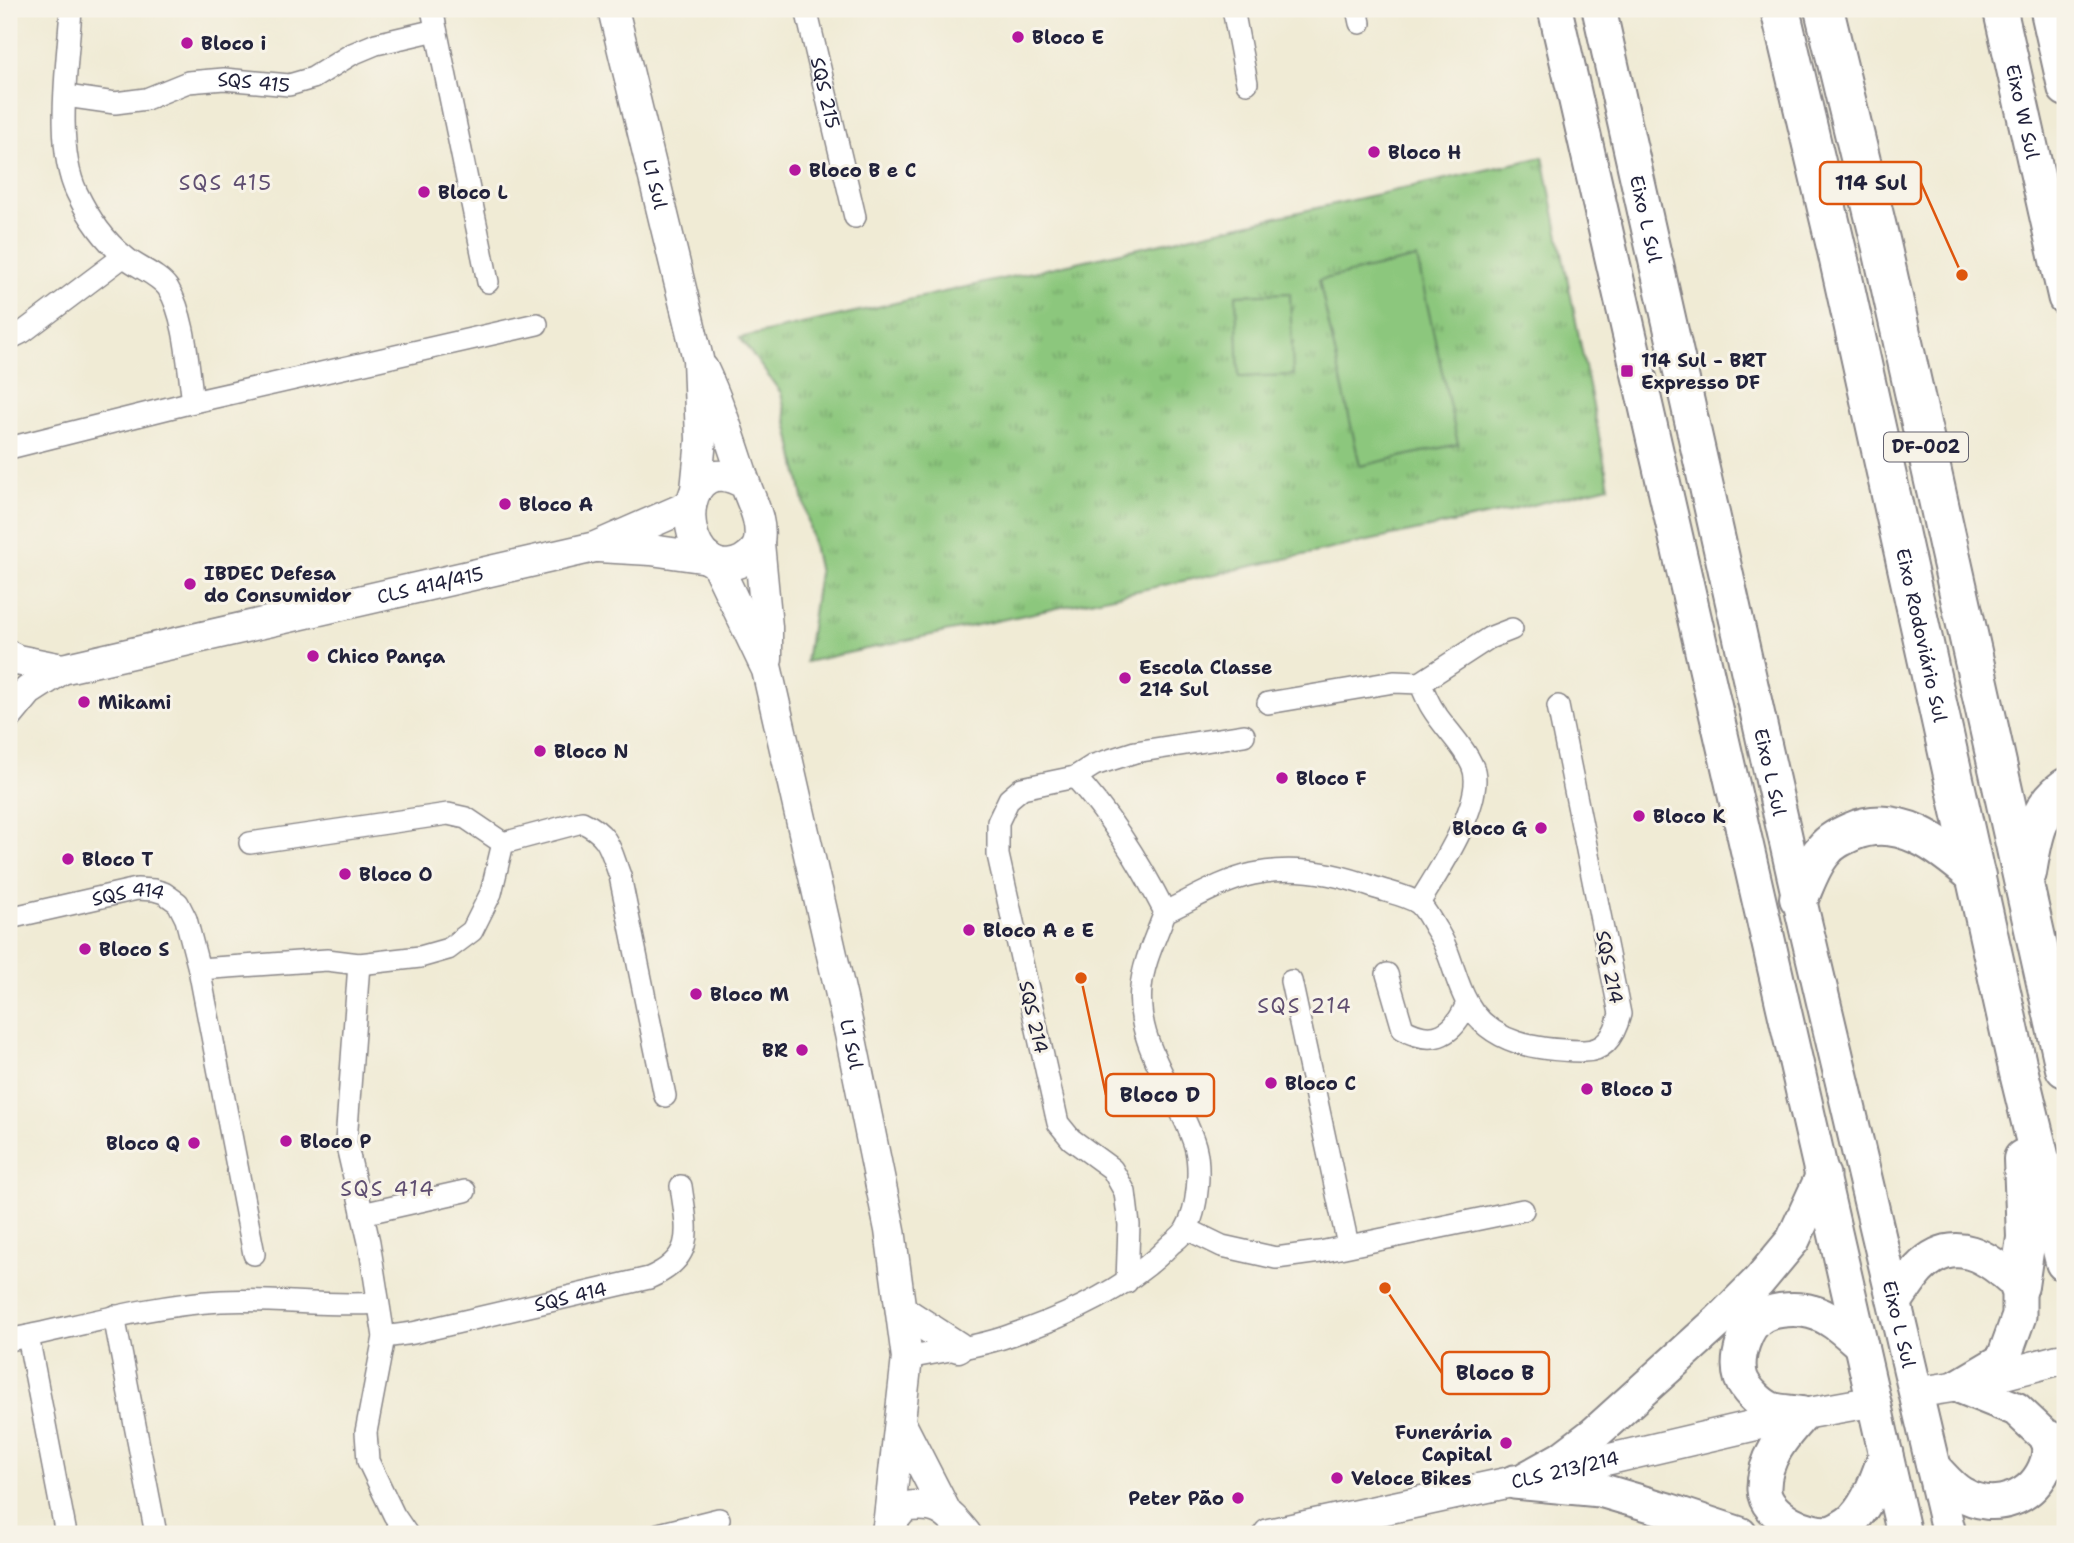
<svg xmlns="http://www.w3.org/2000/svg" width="2074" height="1543" viewBox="0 0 2074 1543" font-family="'Shantell Sans',sans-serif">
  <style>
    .grass { fill: url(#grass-tufts); stroke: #57745c; stroke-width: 2 }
    .garden { fill: #8cc77d; stroke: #57745c; stroke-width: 2 }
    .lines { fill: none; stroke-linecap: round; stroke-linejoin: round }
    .secondary-tunnel { stroke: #c7c3b6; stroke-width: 30; stroke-dasharray: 30 15; stroke-linecap: butt }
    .street-casing { stroke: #898688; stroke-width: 24 }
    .secondary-casing { stroke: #898688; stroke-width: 33 }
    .primary-casing { stroke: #898688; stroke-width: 37 }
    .highway-casing { stroke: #898688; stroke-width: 42 }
    .street { stroke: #fff; stroke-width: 21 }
    .secondary { stroke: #fff; stroke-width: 30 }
    .primary { stroke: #fff; stroke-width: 33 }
    .highway { stroke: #fff; stroke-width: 38 }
    .poi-dot { fill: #b5179e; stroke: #f7f3e8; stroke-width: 2.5 }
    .labels { text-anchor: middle; stroke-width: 6; stroke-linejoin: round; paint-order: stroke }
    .shield { fill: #f7f3e8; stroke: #62616f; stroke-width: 2 }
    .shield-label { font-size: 18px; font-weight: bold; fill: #22223b }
    .poi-label { font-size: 19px; font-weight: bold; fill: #22223b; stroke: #f7f3e8; text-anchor: start }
    .street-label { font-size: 19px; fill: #22223b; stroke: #f7f3e8 }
    .neighbourhood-label { font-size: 21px; letter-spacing: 2px; fill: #604f72; stroke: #f7f3e8 }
    .leader { fill: none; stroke: #de560e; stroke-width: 2.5 }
    .callout-dot { fill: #de560e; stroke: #f7f3e8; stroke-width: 2.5 }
    .callout { fill: #f7f3e8; stroke: #de560e; stroke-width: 2.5 }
    .callout-label { font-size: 21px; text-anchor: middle; font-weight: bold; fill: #22223b }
  </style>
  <defs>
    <pattern id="grass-tufts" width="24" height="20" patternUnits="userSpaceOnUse" patternTransform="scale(1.75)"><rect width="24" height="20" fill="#8cc77d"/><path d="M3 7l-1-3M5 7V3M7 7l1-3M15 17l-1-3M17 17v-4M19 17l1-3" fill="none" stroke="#72a168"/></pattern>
  </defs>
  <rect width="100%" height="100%" fill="#f7f3e8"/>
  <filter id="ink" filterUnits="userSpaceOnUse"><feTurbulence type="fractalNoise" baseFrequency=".0143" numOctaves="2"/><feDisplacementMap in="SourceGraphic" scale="14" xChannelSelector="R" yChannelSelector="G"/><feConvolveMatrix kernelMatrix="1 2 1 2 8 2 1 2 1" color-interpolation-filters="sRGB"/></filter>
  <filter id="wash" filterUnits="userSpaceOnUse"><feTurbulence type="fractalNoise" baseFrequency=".00686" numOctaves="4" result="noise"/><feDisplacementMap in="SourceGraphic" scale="28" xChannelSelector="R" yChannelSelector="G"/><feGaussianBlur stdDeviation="1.57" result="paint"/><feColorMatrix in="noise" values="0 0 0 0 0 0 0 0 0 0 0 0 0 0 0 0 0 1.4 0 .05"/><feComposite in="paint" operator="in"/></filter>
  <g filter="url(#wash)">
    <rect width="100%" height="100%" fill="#f0ebd5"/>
    <path class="grass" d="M1543,157L1609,486L1508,511L806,662L819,573L781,393L740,338Z"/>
    <g class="garden">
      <path d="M1417,258L1458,444L1360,466L1319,280Z"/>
      <path d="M1290,293L1293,375L1239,377L1236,295Z"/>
    </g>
  </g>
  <g filter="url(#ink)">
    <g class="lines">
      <path class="secondary-tunnel" d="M1859,1404L1926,1391"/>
      <defs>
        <g id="street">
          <path d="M71,9C68,61 54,146 77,193C88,216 105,241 125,257C138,268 158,274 168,288C186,317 188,368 193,402"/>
          <path d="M432,9L488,282"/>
          <path id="s1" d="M806,9L855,217"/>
          <path d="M1233,9L1247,83"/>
          <path d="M1357,9L1360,23"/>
          <path id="s2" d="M66,96L115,103L146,99L188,82L224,79L289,85L313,78L352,54L376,44L436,30"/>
          <path d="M9,339L23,332L124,256"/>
          <path d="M9,448L193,402L537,324"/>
          <path d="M1420,683L1489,638L1512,629"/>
          <path d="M1268,703L1394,682L1420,683C1424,691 1427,700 1432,708C1444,728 1462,743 1472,765C1488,798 1437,874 1419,903"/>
          <path d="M1075,777C1112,817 1140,863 1165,912"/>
          <path d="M250,843L448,814L466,818L503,843"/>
          <path id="s3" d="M9,918L137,889L154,890L164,893L178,903L186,919L199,969L254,1254"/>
          <path d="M359,964L346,1142L369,1242L384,1337L366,1432L368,1461L394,1515L407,1534"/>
          <path d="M199,969L327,960L359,964L420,957L448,949L472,931L491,893L503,843L582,822C610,835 610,849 620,876L665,1096"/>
          <path d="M1387,974L1403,1029C1434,1047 1455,1034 1467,1003"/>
          <path d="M1291,981L1348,1245"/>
          <path d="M362,1214L465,1191"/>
          <path d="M1187,1229L1222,1246L1276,1258L1320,1252L1523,1210"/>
          <path d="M1127,1282L1129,1225L1125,1192L1112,1169L1071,1139L1058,1123L998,855V822L1009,799L1022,788L1075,777L1094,765L1135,752L1244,735"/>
          <path d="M114,1316L156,1534"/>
          <path d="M28,1336L66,1534"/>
          <path id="s4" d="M384,1337L413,1333L649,1278C697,1257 687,1230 681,1186"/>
          <path d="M9,1340C79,1326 149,1305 221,1301C274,1298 325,1307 377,1303"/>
          <path d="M907,1358C941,1351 979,1347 1011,1335C1068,1316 1129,1288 1171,1244C1176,1240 1183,1235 1186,1229C1198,1210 1201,1168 1195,1146C1179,1093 1135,1047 1141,988C1143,962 1157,935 1165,912C1193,899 1222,881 1253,874C1294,865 1335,873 1373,887C1387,892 1406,895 1418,903C1425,908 1431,921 1436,929C1451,951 1454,979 1467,1002C1490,1045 1539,1050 1582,1051C1606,1052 1615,1034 1620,1014L1558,706"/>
          <path d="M659,1534L719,1519"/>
        </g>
        <g id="secondary">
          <path id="s5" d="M613,9L698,359L701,440L696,490"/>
          <path d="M703,369C720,405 731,441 744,480C750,500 763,519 759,542C757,550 749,557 742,561C734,565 723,566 716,563C675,547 682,447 745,484"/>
          <path d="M759,543L767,627V659"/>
          <path d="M598,547L651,550L708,558"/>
          <path id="s6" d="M716,563L767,670L850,1034L890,1230L907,1358L888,1526"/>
          <path d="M9,656L17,660L62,669"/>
          <path id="s7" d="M9,714L28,691L62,669L595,547L691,505"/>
          <path d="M901,1310L958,1347"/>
          <path d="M1926,1391L1959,1386L2058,1360"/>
          <path d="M901,1424L945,1510"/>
          <path d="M887,1534L888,1526L904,1507C936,1502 946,1509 966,1534"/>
          <path id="s8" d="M1269,1534L1511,1482L1803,1414L1859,1404"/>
        </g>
        <g id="primary">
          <path d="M1555,9L1904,1534"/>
          <path id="s9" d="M1599,9L1799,898L1949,1534"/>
          <path id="s10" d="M2000,9L2065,298"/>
          <path d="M2047,9L2065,89"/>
          <path d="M1895,1302C1903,1291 1910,1279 1918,1270C1954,1232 1989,1257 2019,1286V1316L2003,1360L1959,1386"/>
          <path d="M1803,1414C1784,1435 1763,1459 1764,1490C1765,1515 1810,1537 1832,1532C1838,1530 1851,1522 1855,1517C1871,1499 1878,1475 1886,1454"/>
          <path d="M1803,1414C1793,1412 1780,1412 1771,1409C1760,1404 1745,1389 1741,1378C1735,1359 1745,1324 1764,1315C1777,1309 1798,1308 1812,1312C1832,1317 1847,1333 1861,1345"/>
          <path d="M1933,1467C1942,1476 1951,1488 1962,1494C1994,1513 2035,1499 2047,1462C2049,1456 2049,1447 2049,1440L2016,1409L1959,1386"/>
          <path d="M1527,1478L1561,1459L1594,1434L1719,1321L1759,1281L1793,1240L1823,1175"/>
          <path d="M1514,1482L1600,1490L1668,1510L1740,1534"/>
        </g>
        <g id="highway">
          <path id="s11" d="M1780,9L1837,251L2019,1073L2065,1262"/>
          <path d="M1824,9L1881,244L2065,1068"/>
          <path d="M2027,873C2032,841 2037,808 2065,788"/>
          <path d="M1799,898C1806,882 1812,863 1824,850C1831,841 1840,837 1851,832C1898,811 1942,846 1976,876"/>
          <path d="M2019,1286L2026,1238L2023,1159"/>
          <path d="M2049,1440L2065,1458"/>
        </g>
      </defs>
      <use href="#street" class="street-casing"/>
      <use href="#secondary" class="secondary-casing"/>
      <use href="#primary" class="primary-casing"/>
      <use href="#highway" class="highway-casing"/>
      <use href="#street" class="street"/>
      <use href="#secondary" class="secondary"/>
      <use href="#primary" class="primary"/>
      <use href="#highway" class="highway"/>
    </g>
  </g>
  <g class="poi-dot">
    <circle cx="1018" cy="37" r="7"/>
    <circle cx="187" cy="43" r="7"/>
    <circle cx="1374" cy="152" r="7"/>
    <circle cx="795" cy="170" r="7"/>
    <circle cx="424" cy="192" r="7"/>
    <rect x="1620" y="364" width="14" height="14" rx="3.5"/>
    <circle cx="505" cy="504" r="7"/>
    <circle cx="190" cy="584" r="7"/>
    <circle cx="313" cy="656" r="7"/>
    <circle cx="1125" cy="678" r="7"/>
    <circle cx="84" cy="702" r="7"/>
    <circle cx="540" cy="751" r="7"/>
    <circle cx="1282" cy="778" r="7"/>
    <circle cx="1639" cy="816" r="7"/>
    <circle cx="1541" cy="828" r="7"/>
    <circle cx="68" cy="859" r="7"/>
    <circle cx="345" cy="874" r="7"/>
    <circle cx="969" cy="930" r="7"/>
    <circle cx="85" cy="949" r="7"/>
    <circle cx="696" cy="994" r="7"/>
    <circle cx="802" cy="1050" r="7"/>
    <circle cx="1271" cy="1083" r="7"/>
    <circle cx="1587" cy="1089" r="7"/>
    <circle cx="286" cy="1141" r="7"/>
    <circle cx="194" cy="1143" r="7"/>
    <circle cx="1506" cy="1443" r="7"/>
    <circle cx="1337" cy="1478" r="7"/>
    <circle cx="1238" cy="1498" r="7"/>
  </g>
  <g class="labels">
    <rect class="shield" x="1884" y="432.5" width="84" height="29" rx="5"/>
    <g class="shield-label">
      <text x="1926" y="453">DF-002</text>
    </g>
    <g class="poi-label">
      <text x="1032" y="44">Bloco E</text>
      <text x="201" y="50">Bloco i</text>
      <text x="1388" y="159">Bloco H</text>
      <text x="809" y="177">Bloco B e C</text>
      <text x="438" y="199">Bloco L</text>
      <text x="1641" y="367">114 Sul - BRT<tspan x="1641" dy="22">Expresso DF</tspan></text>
      <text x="519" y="511">Bloco A</text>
      <text x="204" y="580">IBDEC Defesa<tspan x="204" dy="22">do Consumidor</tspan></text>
      <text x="327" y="663">Chico Pança</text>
      <text x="1139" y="674">Escola Classe<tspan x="1139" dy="22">214 Sul</tspan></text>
      <text x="98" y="709">Mikami</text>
      <text x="554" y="758">Bloco N</text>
      <text x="1296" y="785">Bloco F</text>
      <text x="1653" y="823">Bloco K</text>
      <text x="1527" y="835" text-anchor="end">Bloco G</text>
      <text x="82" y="866">Bloco T</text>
      <text x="359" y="881">Bloco O</text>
      <text x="983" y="937">Bloco A e E</text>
      <text x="99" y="956">Bloco S</text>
      <text x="710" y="1001">Bloco M</text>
      <text x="788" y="1057" text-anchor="end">BR</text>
      <text x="1285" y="1090">Bloco C</text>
      <text x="1601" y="1096">Bloco J</text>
      <text x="300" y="1148">Bloco P</text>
      <text x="180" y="1150" text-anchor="end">Bloco Q</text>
      <text x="1492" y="1439" text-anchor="end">Funerária<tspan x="1492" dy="22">Capital</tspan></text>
      <text x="1351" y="1485">Veloce Bikes</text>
      <text x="1224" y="1505" text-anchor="end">Peter Pão</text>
    </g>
    <g class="street-label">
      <text dy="7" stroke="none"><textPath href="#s2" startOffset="192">SQS 415</textPath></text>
      <text dy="7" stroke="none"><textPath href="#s1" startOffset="86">SQS 215</textPath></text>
      <text dy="7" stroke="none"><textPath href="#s10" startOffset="105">Eixo W Sul</textPath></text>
      <text dy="7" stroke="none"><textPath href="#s5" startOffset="180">L1 Sul</textPath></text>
      <text dy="7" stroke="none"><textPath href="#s9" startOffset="215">Eixo L Sul</textPath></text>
      <text dy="7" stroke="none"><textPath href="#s7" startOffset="448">CLS 414/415</textPath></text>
      <text dy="7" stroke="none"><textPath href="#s11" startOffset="642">Eixo Rodoviário Sul</textPath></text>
      <text dy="7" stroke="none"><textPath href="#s9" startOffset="782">Eixo L Sul</textPath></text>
      <text dy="7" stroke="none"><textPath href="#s3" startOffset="122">SQS 414</textPath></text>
      <text transform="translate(1610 967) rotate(79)" y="7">SQS 214</text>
      <text transform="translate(1034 1017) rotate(77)" y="7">SQS 214</text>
      <text dy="7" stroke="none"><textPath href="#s6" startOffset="502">L1 Sul</textPath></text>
      <text dy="7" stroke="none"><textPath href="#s4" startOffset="191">SQS 414</textPath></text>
      <text dy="7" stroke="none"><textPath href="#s9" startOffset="1349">Eixo L Sul</textPath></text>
      <text dy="7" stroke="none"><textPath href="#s8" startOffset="303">CLS 213/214</textPath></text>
    </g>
    <g class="neighbourhood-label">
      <text x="226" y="190">SQS 415</text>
      <text x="1305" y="1013">SQS 214</text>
      <text x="388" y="1196">SQS 414</text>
    </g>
  </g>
  <path class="leader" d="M1962 275L1921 183M1081 978L1106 1095M1385 1288L1442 1373"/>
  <g class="callout-dot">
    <circle cx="1962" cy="275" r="7"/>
    <circle cx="1081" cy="978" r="7"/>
    <circle cx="1385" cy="1288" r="7"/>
  </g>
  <g class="callout">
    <rect x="1820" y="162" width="101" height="42" rx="7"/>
    <rect x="1106" y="1074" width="108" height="42" rx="7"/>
    <rect x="1442" y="1352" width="107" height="42" rx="7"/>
  </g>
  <g class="callout-label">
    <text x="1871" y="190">114 Sul</text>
    <text x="1160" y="1102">Bloco D</text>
    <text x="1495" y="1380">Bloco B</text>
  </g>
  <rect width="2074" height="1543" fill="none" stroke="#f7f3e8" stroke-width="35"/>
</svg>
